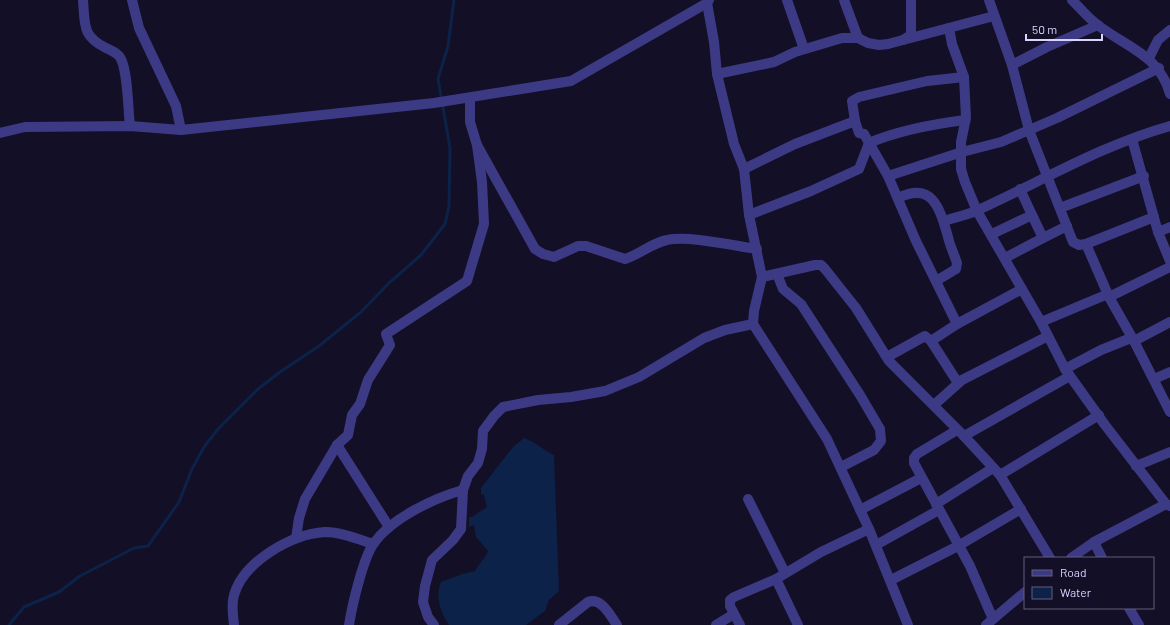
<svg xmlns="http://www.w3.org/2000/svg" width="1170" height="625" viewBox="0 0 1170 625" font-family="Barlow,sans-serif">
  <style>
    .water { fill: #0c2248 }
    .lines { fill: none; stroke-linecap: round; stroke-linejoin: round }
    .stream { stroke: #0c2248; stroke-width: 3 }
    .street { stroke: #3d3a85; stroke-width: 10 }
  </style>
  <rect width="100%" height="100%" fill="#130f26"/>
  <path class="water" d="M524,438C536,442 543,450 554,455L559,591L549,600L545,611L526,625H449C440,612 435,596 441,582L462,574L475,571C479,563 485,559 488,551L476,537L474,525L469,527V517H472L487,507L484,495L481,494V488L513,447Z"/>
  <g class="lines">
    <path class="stream" d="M9,625L24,607L59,592L80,576L134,548L148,546L179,502L192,469L204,447L218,429L258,389L280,372L319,346L361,312L389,283L421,255L445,224L449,206L450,148L438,79L448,46L454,0"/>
    <g class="street">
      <path d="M83,0C85,25 82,36 106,48C112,51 118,53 121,59C128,73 128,110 130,126"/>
      <path d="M132,0L139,28L176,106L181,130"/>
      <path d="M787,0L804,49"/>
      <path d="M844,0L858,38"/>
      <path d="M989,0L1012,65L1029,130L1073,242L1079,245L1086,244L1154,217"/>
      <path d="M1072,0C1081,9 1089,19 1099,26C1128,48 1159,55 1170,94"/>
      <path d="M707,3L714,42L717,74L734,144L744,169L749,215L762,277L754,311L753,324L827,439L869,529L908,625"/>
      <path d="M949,28L952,44L964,77L966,118L961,142V169L965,182L977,211L1041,322L1065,369L1105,425L1166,504L1170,506"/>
      <path d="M903,40L911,35V0"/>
      <path d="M1149,58L1158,40L1170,30"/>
      <path d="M1012,65L1047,47L1098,25"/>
      <path d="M717,74L774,62L795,52L842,38H858L868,43L879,45L888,44L994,16"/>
      <path d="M470,98V122L477,145L535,249L543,254L554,257L578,246H586L625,259C640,254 652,243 667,240C688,235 735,246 757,249"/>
      <path d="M0,133L25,127L130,126L181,130L434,103L571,81L707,3L709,0"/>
      <path d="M1132,139L1158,232L1170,261"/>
      <path d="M744,169L795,144L855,121"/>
      <path d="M888,176L962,152L1001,142L1057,118L1159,68"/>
      <path d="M1020,189L1032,215"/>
      <path d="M898,198C933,181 940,209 948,237C950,246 954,254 957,263L956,269L936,281"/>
      <path d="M1060,208L1144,176"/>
      <path d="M749,215L811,191L859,169L869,143C897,131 934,124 965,120"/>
      <path d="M944,221C955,217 968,215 978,210C1042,181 1102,145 1170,126"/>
      <path d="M1158,232L1170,227"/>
      <path d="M992,234L1032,215L1043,238L1067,226"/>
      <path d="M1086,244L1109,297L1134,341L1170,412"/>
      <path d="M1005,258L1043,238"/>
      <path d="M777,274L783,289L801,304L860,395L880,429L881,441L874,450L841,467"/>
      <path d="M762,277L815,265H821L825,269L856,308L889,361L964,436L1000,475L1050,558"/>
      <path d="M1109,297L1170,267"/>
      <path d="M1041,322L1108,294"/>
      <path d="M957,324L916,241L888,176L864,134L859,133L855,121L852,101L859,97L927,81L964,77"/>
      <path d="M931,341L957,324L1022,289"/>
      <path d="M1134,341L1170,322"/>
      <path d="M887,357L925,336L931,341L958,383"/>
      <path d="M1065,369L1101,350L1131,338"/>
      <path d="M1154,379L1170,372"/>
      <path d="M934,405L962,380L1048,336"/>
      <path d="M957,430L917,454L914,458V463L970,566L993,619"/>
      <path d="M964,436L1070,376"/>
      <path d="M337,445L389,527"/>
      <path d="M1136,466L1170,452"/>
      <path d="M1000,475L1099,415"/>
      <path d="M748,499L785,573"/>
      <path d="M936,504L993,468"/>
      <path d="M860,510L921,478"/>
      <path d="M296,538L299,518L305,499L337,445L348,435L352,415L360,404L368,380L390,345L386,334L467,281L484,224L482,182L477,145"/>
      <path d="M1094,542L1102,558"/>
      <path d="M876,545L939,510"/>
      <path d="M1071,558L1094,542L1166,504"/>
      <path d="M776,579L798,625"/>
      <path d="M891,580L958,546L1021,509"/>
      <path d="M1129,608L1139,625"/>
      <path d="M234,625C233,615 231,605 234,595C244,561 292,534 325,532C341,532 358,539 373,544"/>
      <path d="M349,625C352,606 363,558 374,543C392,518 434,498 463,490"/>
      <path d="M434,625L428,617L423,602L425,586L432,560L453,540L461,529L463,490L468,476L478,463L482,449L483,431L494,416L503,407L538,400L571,397L605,391L639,377L704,338L725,330L753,324"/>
      <path d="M559,625L588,602C601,597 610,615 617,625"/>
      <path d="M716,625L734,614"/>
      <path d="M740,625L730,606V600L734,597L776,579L821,552L869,529"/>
      <path d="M986,625L1025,592"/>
    </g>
  </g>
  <rect x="1024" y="557" width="130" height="52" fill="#130f26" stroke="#625e7d"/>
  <rect x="1032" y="570" width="20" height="6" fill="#3d3a85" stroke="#625e7d"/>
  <text x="1060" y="577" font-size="12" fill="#d9d4ff">Road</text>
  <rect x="1032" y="587" width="20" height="12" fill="#0c2248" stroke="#625e7d"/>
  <text x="1060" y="597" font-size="12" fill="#d9d4ff">Water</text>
  <path d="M1026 34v6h76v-6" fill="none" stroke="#d9d4ff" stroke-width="2"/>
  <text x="1032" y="34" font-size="12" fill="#d9d4ff" stroke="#130f26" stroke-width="3" paint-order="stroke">50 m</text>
</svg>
